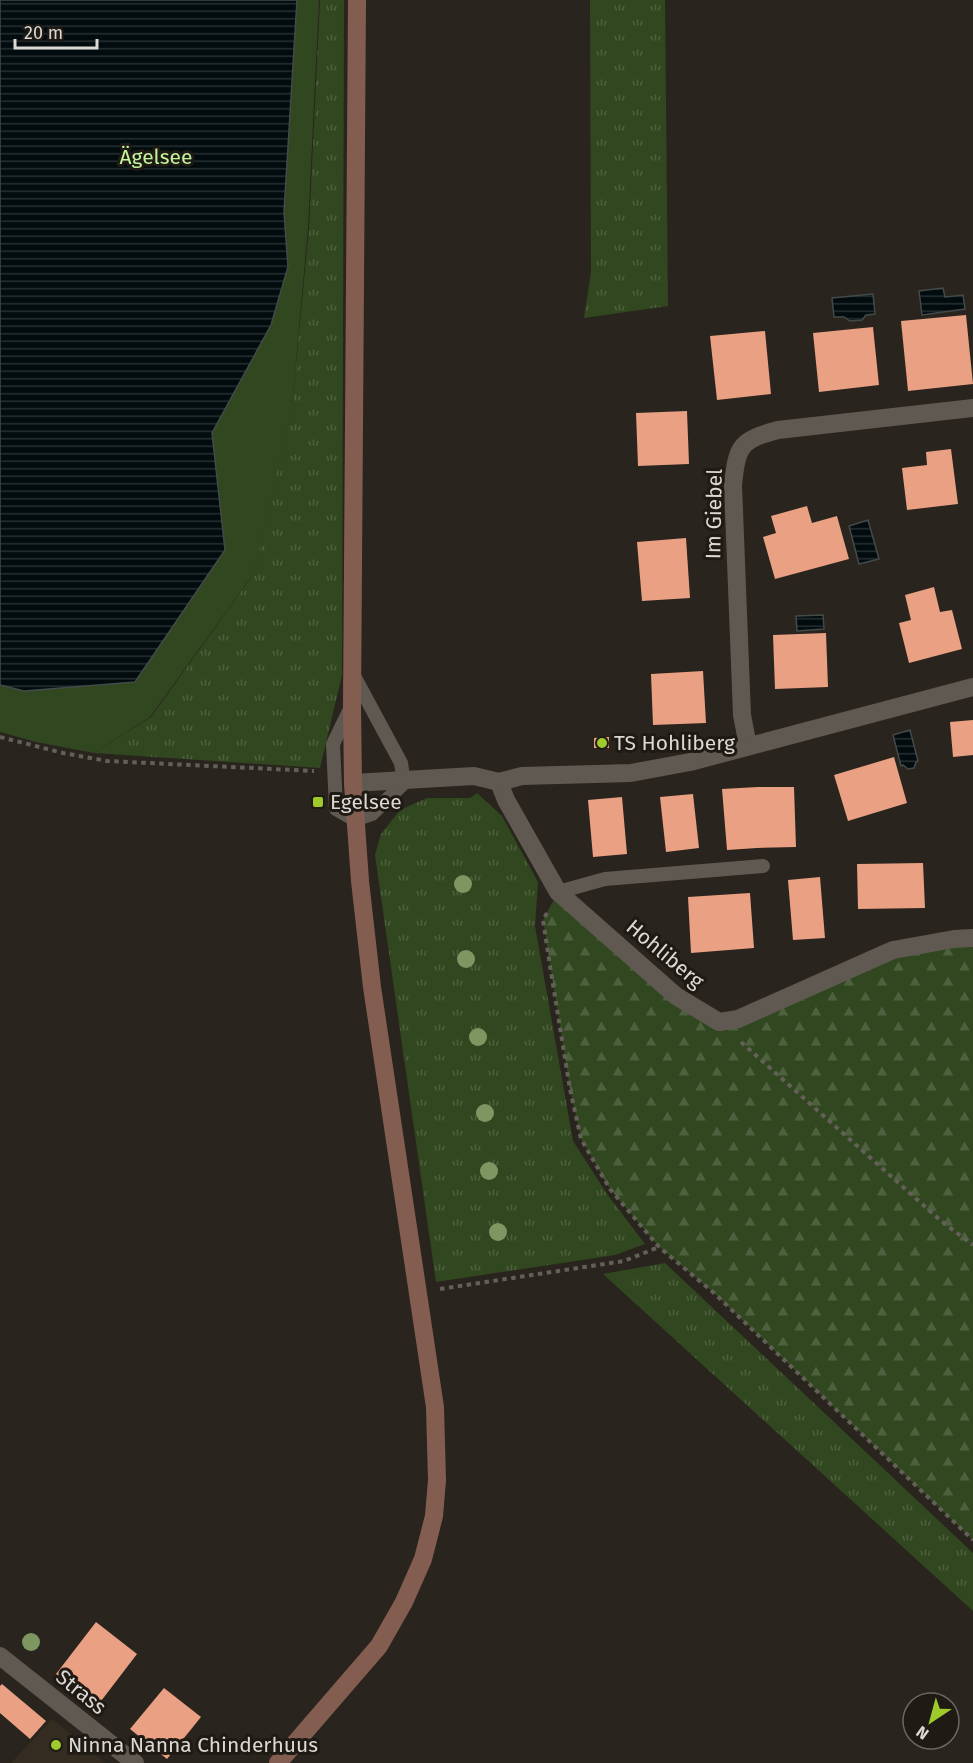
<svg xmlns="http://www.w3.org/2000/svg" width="973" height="1763" viewBox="0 0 973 1763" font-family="'Fira Sans',sans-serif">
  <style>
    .built { fill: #342c20 }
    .grass { fill: url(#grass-tufts) }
    .forest { fill: url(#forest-firs) }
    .park { fill: #31471f }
    .water { fill: url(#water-rules); stroke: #434a4a; stroke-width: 1.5 }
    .building { fill: #eaa083 }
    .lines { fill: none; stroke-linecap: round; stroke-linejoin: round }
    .path { stroke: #646059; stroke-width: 4; stroke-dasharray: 4.5 4.5; stroke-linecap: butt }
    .lane { stroke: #5f5951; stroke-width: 14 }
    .street { stroke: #5f5951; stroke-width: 18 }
    .secondary { stroke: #835e50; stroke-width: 18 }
    .tree { fill: #7d9662 }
    .poi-dot { fill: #9fca2c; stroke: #1f1a14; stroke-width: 2 }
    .labels { text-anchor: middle; stroke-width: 6; stroke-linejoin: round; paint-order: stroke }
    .park-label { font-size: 21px; fill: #c1f49b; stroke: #1f1a14 }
    .street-label { font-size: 21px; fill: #dcd9d4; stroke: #1f1a14 }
    .poi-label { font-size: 21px; fill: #dcd9d4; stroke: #1f1a14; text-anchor: start }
  </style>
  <defs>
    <pattern id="grass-tufts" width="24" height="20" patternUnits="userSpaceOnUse" patternTransform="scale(1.5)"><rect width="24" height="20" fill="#31471f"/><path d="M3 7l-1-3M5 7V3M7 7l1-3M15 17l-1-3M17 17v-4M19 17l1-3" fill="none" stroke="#4e613f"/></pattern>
    <pattern id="forest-firs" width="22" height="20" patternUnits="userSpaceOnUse" patternTransform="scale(1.5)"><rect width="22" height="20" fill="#31471f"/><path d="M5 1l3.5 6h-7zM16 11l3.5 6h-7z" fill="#4e613f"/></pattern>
    <pattern id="water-rules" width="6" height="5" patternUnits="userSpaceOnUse" patternTransform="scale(1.5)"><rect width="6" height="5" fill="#020c0f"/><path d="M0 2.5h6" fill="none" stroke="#262f31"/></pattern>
  </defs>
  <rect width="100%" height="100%" fill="#29241d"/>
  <path class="built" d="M52,1719L61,1726L105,1763H11Z"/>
  <g class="grass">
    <path d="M320,0H344L342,675L320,768L94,753L151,717L252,576L292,406L309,228Z"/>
    <path d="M590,0H665L668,306L584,318L591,272Z"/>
    <path d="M477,793L502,816L538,882L535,926L573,1141L607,1194L645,1244L615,1255L436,1282L375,855L381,834L400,810L427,798H470Z"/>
    <path d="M665,1263L973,1553V1611L603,1274Z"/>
  </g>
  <path class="forest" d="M558,892L719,1022L893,950L973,938V1540L714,1293L659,1247L610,1189L581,1139L570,1089L543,920Z"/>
  <path class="park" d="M0,0H319L308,228L292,407L254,573L150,717L94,753L36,742L0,732Z"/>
  <g class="water">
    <path d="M0,0H297L284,212L288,267L271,325L212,433L225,550L135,682L24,691L0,685Z"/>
    <path d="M943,288L945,297L963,295L965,309L922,315L919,291Z"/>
    <path d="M873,294L875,314L866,315L862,320L850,321L844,317H834L832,298Z"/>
    <path d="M868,520L879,559L859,564L849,526Z"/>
    <path d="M823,615L824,629L797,631L796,616Z"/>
    <path d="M910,730L918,761L916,762L914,768L908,769L903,765L901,766L893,735Z"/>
  </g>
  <g class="building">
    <path d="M966,315L973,384L908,391L901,321Z"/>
    <path d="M873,327L879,385L819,392L813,333Z"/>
    <path d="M765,331L771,394L717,400L710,336Z"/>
    <path d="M687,411L689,464L638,466L636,413Z"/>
    <path d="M951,449L958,504L907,510L902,468L927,465L926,452Z"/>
    <path d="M807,506L812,523L837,516L849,559L775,579L763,537L776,533L771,516Z"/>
    <path d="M686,538L690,598L642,601L637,542Z"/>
    <path d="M934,587L940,612L952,610L962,649L909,663L899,623L911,620L905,595Z"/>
    <path d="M826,633L828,687L775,689L773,635Z"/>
    <path d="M703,671L706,723L653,725L651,674Z"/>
    <path d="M973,720V755L953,757L950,722Z"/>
    <path d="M609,737V748H594V738Z"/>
    <path d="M894,757L907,803L848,821L834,775Z"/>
    <path d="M758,787H794L796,847L757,848L727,850L722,789Z"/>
    <path d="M693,794L699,848L666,852L660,797Z"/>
    <path d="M622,797L627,854L593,857L588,800Z"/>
    <path d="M923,863L925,908L858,909L857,864Z"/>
    <path d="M820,877L825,938L793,940L788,880Z"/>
    <path d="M750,893L754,948L691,953L688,897Z"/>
    <path d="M96,1622L137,1654L98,1705L56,1674Z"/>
    <path d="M2,1684L46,1721L30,1739L0,1713V1686Z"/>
    <path d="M164,1688L201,1717L167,1759L130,1729Z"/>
  </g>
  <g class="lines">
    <g class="path">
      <path d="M0,737L63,753L107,761L314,771"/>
      <path d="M547,913L543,920L550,966L570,1089L581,1139L610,1189L659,1247L714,1293L973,1540"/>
      <path d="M741,1042L941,1221L973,1245"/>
      <path d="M440,1289L624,1261L659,1247"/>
    </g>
    <g class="lane">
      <path d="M351,707L333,744L336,809L355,820L372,814L404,783L401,763L353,674"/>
      <path d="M558,892L605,879L763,866"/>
    </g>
    <g class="street">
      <path d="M748,746L742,715L733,485C737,446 740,440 778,430L973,408"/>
      <path d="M499,782L506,800L558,892L676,996L719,1022L738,1019L893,950L954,939L973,938"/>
      <path d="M353,783L474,776L499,782L522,776L631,773L690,762L973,687"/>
      <path d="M0,1656L135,1763"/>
    </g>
    <path class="secondary" d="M278,1763L379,1646L404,1602L423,1559L434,1516L437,1480L435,1407L372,987L360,881L353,783L352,706L357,0"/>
  </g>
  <g class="tree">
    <circle cx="463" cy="884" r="9"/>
    <circle cx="466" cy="959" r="9"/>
    <circle cx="478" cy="1037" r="9"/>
    <circle cx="485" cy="1113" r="9"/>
    <circle cx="489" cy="1171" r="9"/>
    <circle cx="498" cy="1232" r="9"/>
    <circle cx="31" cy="1642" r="9"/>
  </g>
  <g class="poi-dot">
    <circle cx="602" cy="743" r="6"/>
    <rect x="312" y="796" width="12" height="12" rx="3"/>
    <circle cx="56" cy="1745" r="6"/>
  </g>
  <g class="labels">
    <g class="park-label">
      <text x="156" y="164">Ägelsee</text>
    </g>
    <g class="street-label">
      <text transform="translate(714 514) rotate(-89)" y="7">Im Giebel</text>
      <text transform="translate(665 954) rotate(40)" y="7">Hohliberg</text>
      <text transform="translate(81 1692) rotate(39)" y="7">Strass</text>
    </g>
    <g class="poi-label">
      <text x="614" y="750">TS Hohliberg</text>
      <text x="330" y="809">Egelsee</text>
      <text x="68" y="1752">Ninna Nanna Chinderhuus</text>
    </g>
  </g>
  <g transform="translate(931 1721) rotate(216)"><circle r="28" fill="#1f1a14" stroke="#6b6661" stroke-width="1.5"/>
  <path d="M0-4.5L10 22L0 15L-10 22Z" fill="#9fca2c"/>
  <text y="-9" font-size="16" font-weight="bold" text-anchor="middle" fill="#dcd9d4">N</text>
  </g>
  <path d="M15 39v9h82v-9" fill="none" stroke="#dcd9d4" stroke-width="3"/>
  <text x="24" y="39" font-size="18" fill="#dcd9d4" stroke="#1f1a14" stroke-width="4.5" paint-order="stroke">20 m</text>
</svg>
